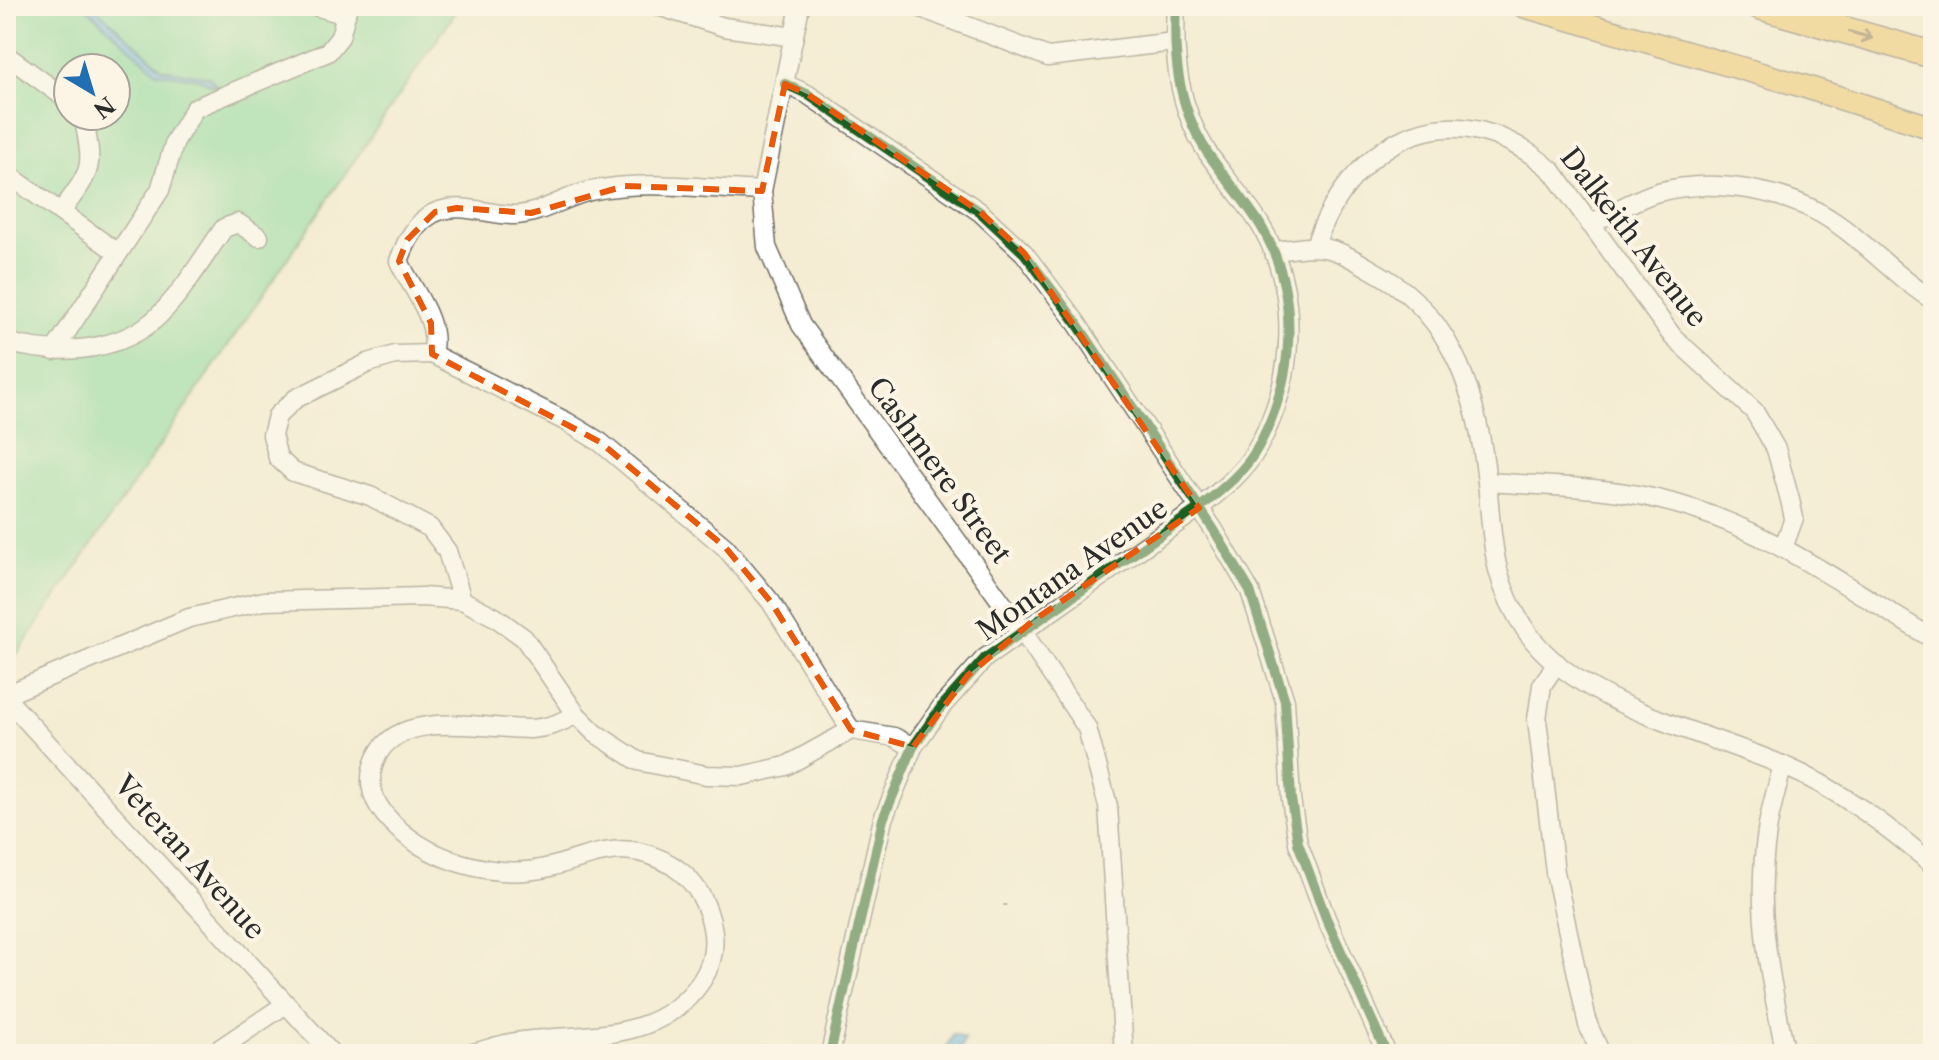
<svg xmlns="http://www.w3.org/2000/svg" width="1939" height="1060" viewBox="0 0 1939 1060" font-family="'Libre Caslon Text',serif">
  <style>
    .green { fill: #81d99e; stroke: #568264; stroke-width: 2; fill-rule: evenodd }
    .water { fill: #70b9e8; stroke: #4e728a; stroke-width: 2 }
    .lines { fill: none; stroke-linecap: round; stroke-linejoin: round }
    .minor-casing { stroke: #716f66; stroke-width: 21 }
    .major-casing { stroke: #716f66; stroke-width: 25 }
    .highway-casing { stroke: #716f66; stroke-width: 29 }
    .path { stroke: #716f66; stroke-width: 3; stroke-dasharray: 2 6; stroke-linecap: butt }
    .minor { stroke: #fff; stroke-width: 18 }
    .major { stroke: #efc469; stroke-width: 22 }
    .highway { stroke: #efc469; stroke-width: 26 }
    .cycleway-casing { stroke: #fcf5e5; stroke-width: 15 }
    .cycleway { stroke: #1b5e20; stroke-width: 10 }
    .oneway { stroke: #837047 }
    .marked { fill: none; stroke: #e8590c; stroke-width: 6; stroke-dasharray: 16 10; stroke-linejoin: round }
    .labels { text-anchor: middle; stroke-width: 8; stroke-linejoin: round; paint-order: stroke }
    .street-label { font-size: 28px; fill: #2b2b2b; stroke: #fcf5e5 }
  </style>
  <rect width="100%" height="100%" fill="#fcf5e5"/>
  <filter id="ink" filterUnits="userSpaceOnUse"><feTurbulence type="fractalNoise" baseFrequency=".0125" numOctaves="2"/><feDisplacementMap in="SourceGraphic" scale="16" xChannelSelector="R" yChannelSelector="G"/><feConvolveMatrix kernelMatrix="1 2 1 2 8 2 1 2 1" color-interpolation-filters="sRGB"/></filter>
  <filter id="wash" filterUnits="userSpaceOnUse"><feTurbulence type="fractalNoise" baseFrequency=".006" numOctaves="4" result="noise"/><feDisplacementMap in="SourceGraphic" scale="32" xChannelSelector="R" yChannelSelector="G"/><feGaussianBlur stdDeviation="1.8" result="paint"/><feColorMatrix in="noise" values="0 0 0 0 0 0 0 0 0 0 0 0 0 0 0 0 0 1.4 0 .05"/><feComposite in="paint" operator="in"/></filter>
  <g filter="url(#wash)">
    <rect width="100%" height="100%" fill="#f4ecd3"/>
    <path class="green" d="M6,6H460L11,663L6,658ZM68,68H116V116H68Z"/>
    <g class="water">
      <path d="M84,6H93L163,69L209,77L219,88L199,79L157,72Z"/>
      <path d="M953,1034L965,1039L958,1054H944Z"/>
    </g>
  </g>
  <g filter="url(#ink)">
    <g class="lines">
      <defs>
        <g id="minor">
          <path d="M315,6L346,15"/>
          <path d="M658,6L724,27L794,37"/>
          <path d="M800,6L762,191L767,247L801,325L1021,629L1087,728L1108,806L1124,1054"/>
          <path d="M916,6L1048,57L1174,42"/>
          <path d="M6,55L68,100"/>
          <path d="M785,84L807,94L980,212L1024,253L1076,322L1214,530L1250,591L1285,701L1291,799L1298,843L1326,918L1387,1054"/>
          <path d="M6,173L118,253"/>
          <path d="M61,212C93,168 94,170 83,116"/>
          <path d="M1590,224C1612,213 1635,199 1658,192C1714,177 1789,190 1836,223C1870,246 1898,279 1933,300"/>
          <path d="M1315,245C1355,134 1459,86 1553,172L1673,337L1754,411L1776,449L1790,500L1794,518L1783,548"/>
          <path d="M1273,252C1328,241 1334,248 1381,275C1456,319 1478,401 1487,482C1493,540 1491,581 1527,632C1579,706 1703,731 1782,765C1839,789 1886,825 1933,865"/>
          <path d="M6,342C53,355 113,354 153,321C181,296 202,259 224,228L238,223L259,237"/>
          <path d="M54,351L160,190L175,141L195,108L328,52L340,37L348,6"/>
          <path d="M432,354C441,322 412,290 399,261C406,242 415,223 434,213C459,201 488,215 514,215C540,215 564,197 590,191C644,179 706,189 762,191"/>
          <path d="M1487,482C1543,486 1603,486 1657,499C1759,522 1845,586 1933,639"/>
          <path d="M462,600L447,551L430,528L370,496L293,472L278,458L272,435L277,416L295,399L368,363L395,355L432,354L567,422L600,442L725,547L771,602L851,730"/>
          <path d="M1557,663L1542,685L1537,719L1555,872L1588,1025L1601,1054"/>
          <path d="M6,695L189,618L264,601L423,597L462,600L495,617L524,638L576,714L595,733L638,761L706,775L742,776L786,766L851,730L894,737L913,747"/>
          <path d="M6,698L332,1054"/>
          <path d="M1783,765C1777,787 1770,809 1767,832C1755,908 1770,980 1786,1054"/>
          <path d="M212,1054L286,1004"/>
          <path d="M469,1054C482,1051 496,1046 510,1043C578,1031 657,1048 702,980C716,959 716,935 708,912C697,879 671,859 639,852C609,845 578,860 550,867C495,881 422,860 385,815C370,797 366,776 378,754C403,708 490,730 531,729C549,728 562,723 576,714"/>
          <path d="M830,1054L883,819L913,747L942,706L985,658L1199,508C1220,491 1245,472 1258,447C1295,379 1301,294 1261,226C1245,200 1224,177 1207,152C1178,106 1173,58 1176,6"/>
        </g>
        <path id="major" d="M1523,6L1803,86L1933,128"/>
        <path id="highway" d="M1759,6L1933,55"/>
      </defs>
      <use href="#minor" class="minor-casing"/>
      <use href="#major" class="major-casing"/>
      <use href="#highway" class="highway-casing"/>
      <path class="path" d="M1005,906V903"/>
      <use href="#minor" class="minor"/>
      <use href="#major" class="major"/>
      <use href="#highway" class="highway"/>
      <defs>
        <g id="cycleway">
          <path d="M785,84L807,94L980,212L1024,253L1076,322L1214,530L1250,591L1285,701L1291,799L1298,843L1326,918L1387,1054"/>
          <path d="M830,1054L883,819L913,747L942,706L985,658L1199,508C1220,491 1245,472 1258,447C1295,379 1301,294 1261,226C1245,200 1224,177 1207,152C1178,106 1173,58 1176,6"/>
        </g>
      </defs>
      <use href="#cycleway" class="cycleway-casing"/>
      <use href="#cycleway" class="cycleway"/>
    </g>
    <defs><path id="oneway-shaft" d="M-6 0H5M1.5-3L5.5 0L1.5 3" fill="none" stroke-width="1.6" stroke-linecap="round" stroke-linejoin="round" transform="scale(2)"/></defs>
    <use class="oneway" href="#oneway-shaft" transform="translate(1861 35) rotate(16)"/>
  </g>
  <path d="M0 0H1939V1060H0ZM785,84L807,94L980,212L1024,253L1199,508L1034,620L968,675L913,747L851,730L771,602L725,547L600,442L432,354L431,323L399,261L407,240L435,212L457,208L531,213L625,186L762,191Z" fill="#f4ecd3" fill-opacity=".55" fill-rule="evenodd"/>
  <path class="marked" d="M785,84L807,94L980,212L1024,253L1199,508L1034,620L968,675L913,747L851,730L771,602L725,547L600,442L432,354L431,323L399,261L407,240L435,212L457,208L531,213L625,186L762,191Z"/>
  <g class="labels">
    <g class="street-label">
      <text transform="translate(1634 237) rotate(52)" y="10">Dalkeith Avenue</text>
      <text transform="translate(940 470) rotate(54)" y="10">Cashmere Street</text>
      <text transform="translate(1072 569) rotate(-35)" y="10">Montana Avenue</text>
      <text transform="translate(190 857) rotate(48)" y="10">Veteran Avenue</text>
    </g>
  </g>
  <rect width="1939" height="1060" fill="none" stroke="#fcf5e5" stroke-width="32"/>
  <g transform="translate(92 92) rotate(142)"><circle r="38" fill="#fcf5e5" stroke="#a8a49b" stroke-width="2"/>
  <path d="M0-6L14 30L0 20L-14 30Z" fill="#1f6fb2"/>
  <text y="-12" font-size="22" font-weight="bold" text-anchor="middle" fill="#2b2b2b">N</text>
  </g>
</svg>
